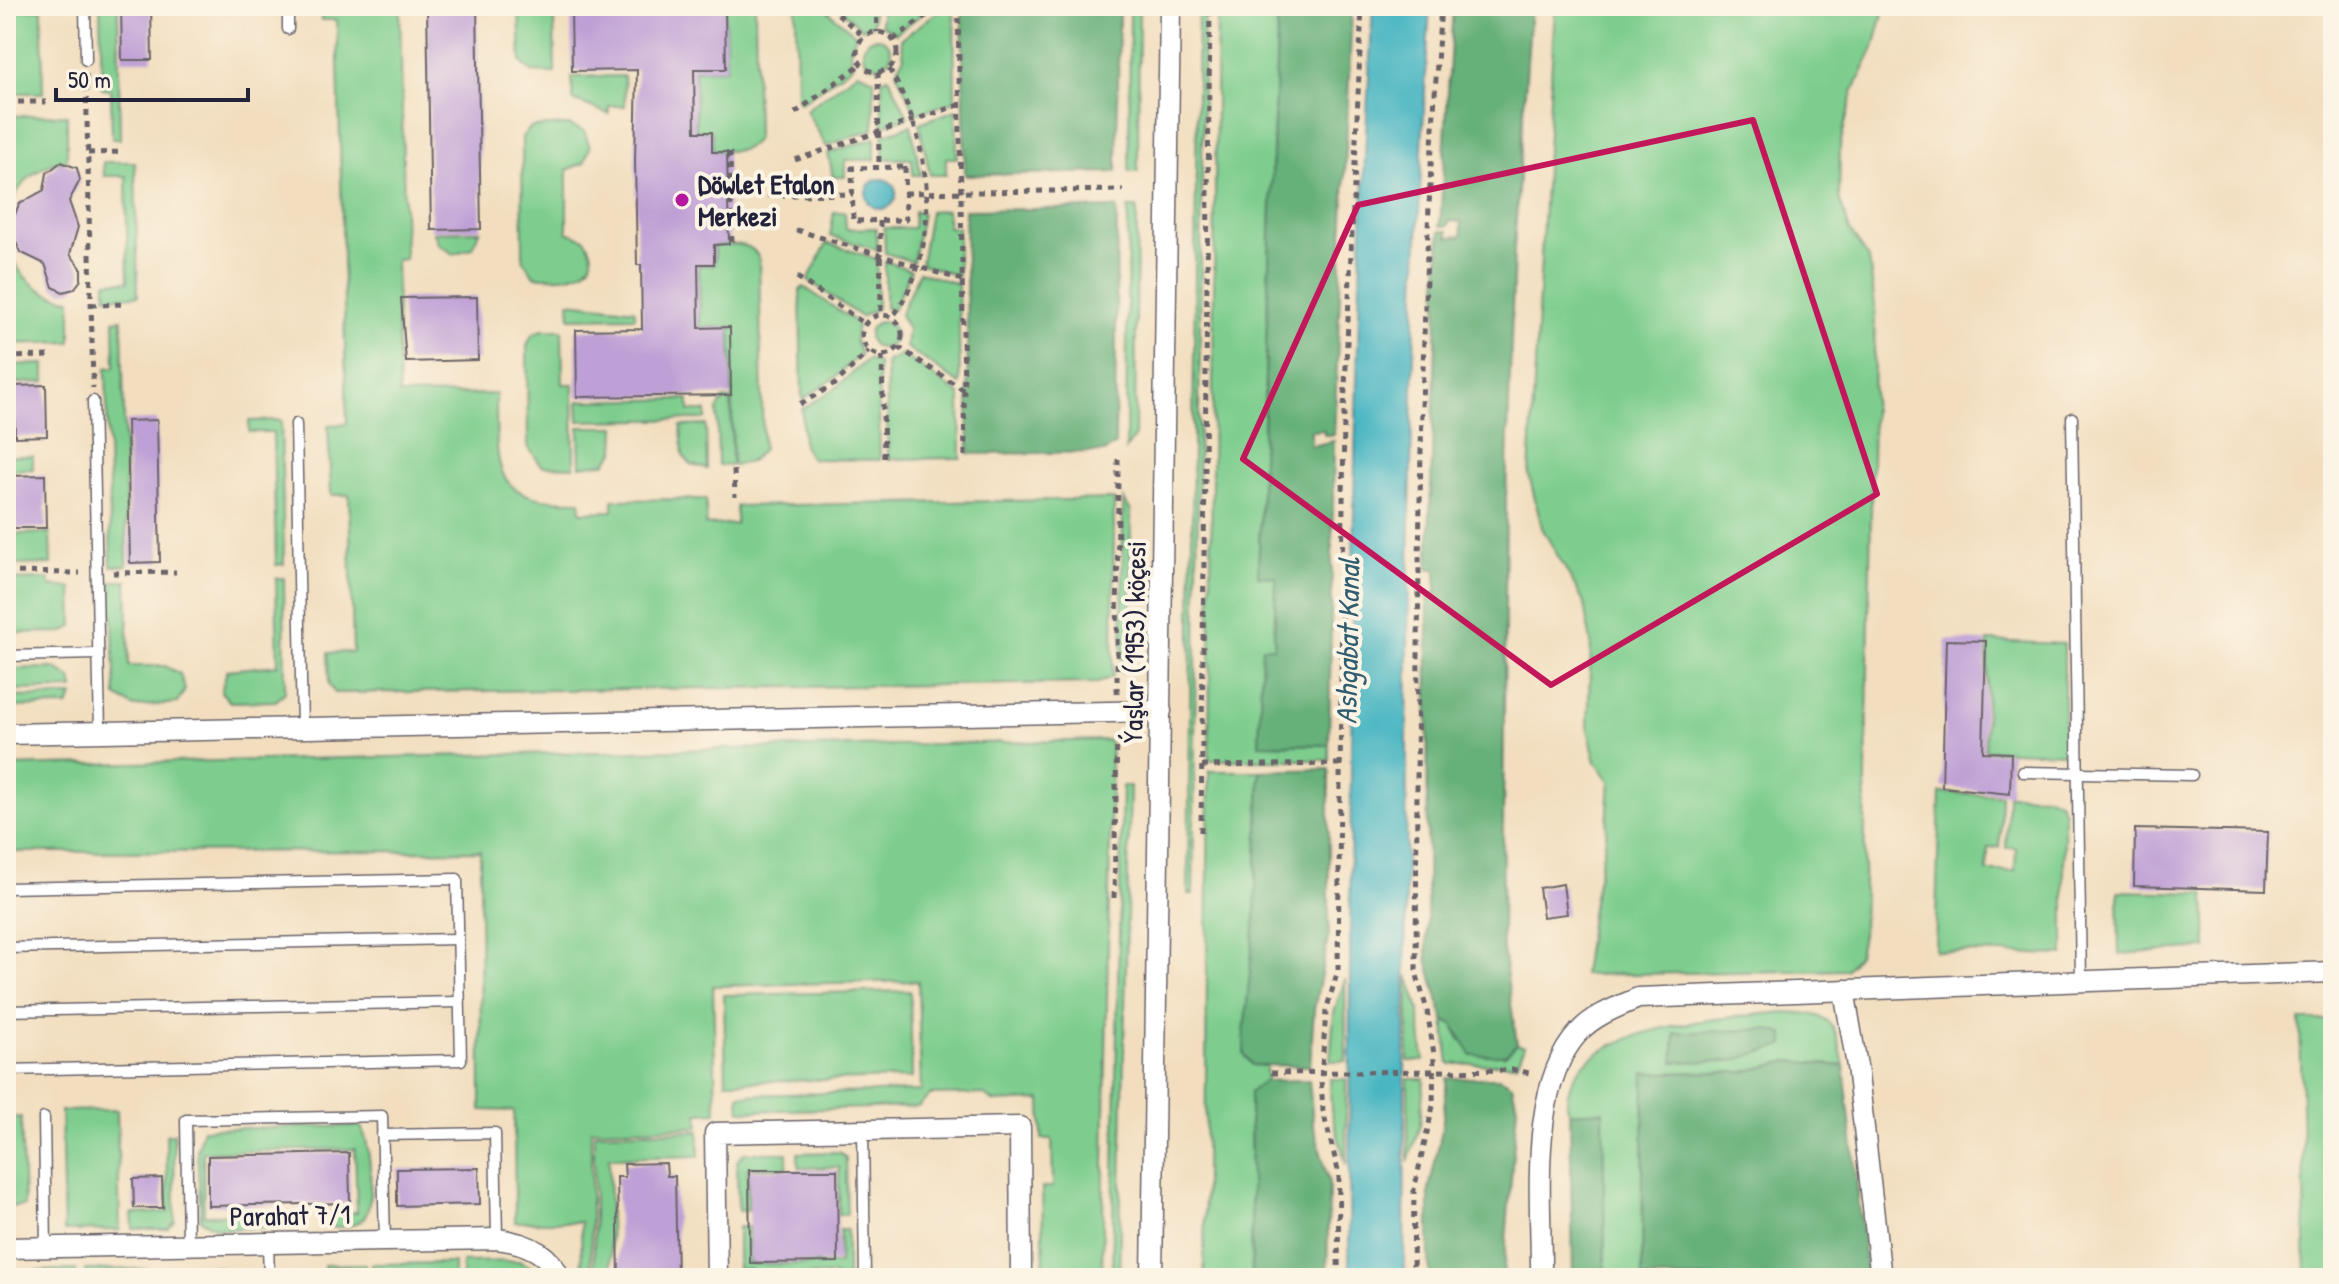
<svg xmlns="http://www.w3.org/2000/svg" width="2339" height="1284" viewBox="0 0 2339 1284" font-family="'Patrick Hand',sans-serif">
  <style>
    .green { fill: #7ecd8e; stroke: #507864; stroke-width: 2 }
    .forest { fill: #66b079; stroke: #44695a; stroke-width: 2 }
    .water { fill: #48b6c2; stroke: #356c7e; stroke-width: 2 }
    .building { fill: #bfa0d6 }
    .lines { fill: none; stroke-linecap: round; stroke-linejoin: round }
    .service-casing { stroke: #6b6469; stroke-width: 13 }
    .minor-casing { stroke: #6b6469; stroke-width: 23 }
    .path { stroke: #6b6469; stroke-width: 5; stroke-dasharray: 6 6; stroke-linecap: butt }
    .service { stroke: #fff; stroke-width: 10 }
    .minor { stroke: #fff; stroke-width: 20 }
    .marked { fill: none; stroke: #c2185b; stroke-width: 6; stroke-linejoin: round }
    .poi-dot { fill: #b5179e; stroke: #fcf5e5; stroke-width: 3 }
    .labels { text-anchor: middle; stroke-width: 8; stroke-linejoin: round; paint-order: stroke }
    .poi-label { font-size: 28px; font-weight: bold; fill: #22223b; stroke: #fcf5e5; text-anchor: start }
    .street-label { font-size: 28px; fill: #22223b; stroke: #fcf5e5 }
    .water-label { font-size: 30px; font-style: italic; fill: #315d71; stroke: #fcf5e5 }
  </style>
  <rect width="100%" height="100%" fill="#fcf5e5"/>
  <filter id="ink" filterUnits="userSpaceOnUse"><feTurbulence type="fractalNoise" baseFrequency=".0125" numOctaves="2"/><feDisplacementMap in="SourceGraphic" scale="16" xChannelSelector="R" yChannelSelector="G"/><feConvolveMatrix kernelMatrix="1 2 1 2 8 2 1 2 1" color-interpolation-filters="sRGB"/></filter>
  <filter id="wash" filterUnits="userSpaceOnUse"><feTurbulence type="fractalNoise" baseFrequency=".006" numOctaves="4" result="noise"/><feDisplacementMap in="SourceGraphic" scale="32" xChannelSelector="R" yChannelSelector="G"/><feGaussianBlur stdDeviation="1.8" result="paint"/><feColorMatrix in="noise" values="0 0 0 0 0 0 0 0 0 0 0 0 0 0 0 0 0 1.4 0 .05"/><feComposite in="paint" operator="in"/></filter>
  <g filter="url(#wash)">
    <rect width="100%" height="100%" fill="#f2debf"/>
    <g class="green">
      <path d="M100,6H118L120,139H112L111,90L102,89Z"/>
      <path d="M320,6H400L405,259L396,260L399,395L496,394C497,470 489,502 580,501L581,512L613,511V500L706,499V525L736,524V506L1114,499L1113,676L1098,683L335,693L329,685L328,653L353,652L349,495H331L328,425L347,424L337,20H321Z"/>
      <path d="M519,6H564V18H554L555,73L532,72L521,62Z"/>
      <path d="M725,6H755L757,136C750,155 730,150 713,151L712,131H696L695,70L726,69Z"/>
      <path d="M796,6H822L856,35L850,52L853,65L801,103L797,100Z"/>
      <path d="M836,6H873V25L862,29Z"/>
      <path d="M881,6H933L896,33L881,25Z"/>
      <path d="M946,6H954L955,101L916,114L896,72L904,57L901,39Z"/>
      <path d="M1130,6H1139L1138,172H1129Z"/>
      <path d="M1198,6H1204L1193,894H1188Z"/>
      <path d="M1217,6H1278L1258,576L1276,577L1274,647H1263L1260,744L1329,745V760H1209Z"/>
      <path d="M1555,6H1885L1874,48L1853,92L1840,145L1839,197L1850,231L1869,259L1875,306L1863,930L1858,955L1846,970L1583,975L1593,901L1606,839L1610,781L1596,762L1588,730L1591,642L1583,600L1542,528L1529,475Z"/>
      <path d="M42,9L43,93H6V10Z"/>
      <circle cx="877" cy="52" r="14"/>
      <path d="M858,72L874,79V129L826,146L806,110Z"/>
      <path d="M624,76L625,106H609V114L573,100L572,77Z"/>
      <path d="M889,77L908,117L882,126V79Z"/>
      <path d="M956,110L957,158H946V175H930L919,123Z"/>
      <path d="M67,115V160C33,165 8,193 6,227V116Z"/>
      <path d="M568,125L584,131L590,147L584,163L567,170V232L585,239C611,277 559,280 534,276L523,260L522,137L531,127Z"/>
      <path d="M911,125L921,175H913L912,159H883V135Z"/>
      <path d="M875,138V160H845V177H833L828,153Z"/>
      <path d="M103,162H135L138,296L106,297V282L128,281L126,176H104Z"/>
      <path d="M1128,208H1137L1135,436L1126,449Z"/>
      <path d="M947,210L948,227H958V276L921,264L930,211Z"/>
      <path d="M914,211L922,213L913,262L885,253L884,228H913Z"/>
      <path d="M834,212H845L846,229L876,228L877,250L830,236Z"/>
      <path d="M480,231L472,248L454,254L438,244L434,232Z"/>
      <path d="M6,233C9,268 35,296 71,299V342L6,344Z"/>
      <path d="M827,243L877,259V308L861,317L808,280Z"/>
      <path d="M715,245C732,245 752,240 759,259L763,449L750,462L733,465L731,327H700L699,265H715Z"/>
      <path d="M885,261L911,270L893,310L885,308Z"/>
      <path d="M919,272L958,284L960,384L906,347L908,329L900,315Z"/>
      <path d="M804,287L857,323L855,341L861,354L832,380L802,400L800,290Z"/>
      <path d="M569,302L635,310V317L570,318Z"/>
      <path d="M122,319L127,566H111L106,368L115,367L114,320Z"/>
      <circle cx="882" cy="335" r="13"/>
      <path d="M542,330H562L563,384H573L574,467L542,466L528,447L527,345L532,335Z"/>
      <path d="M902,354L960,395L961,458L888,459L886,362Z"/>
      <path d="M868,359L878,363L880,460L812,459L803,446L802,409L837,387Z"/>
      <path d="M45,364V382L9,383L10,456H33V469L7,470L6,489V365Z"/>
      <path d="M689,399V411H706V419L579,421L578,401Z"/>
      <path d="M723,399H731L732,465H718L717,411Z"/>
      <path d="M281,420L284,564L276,565L273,432H249V421Z"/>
      <path d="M706,425L707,469L692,465L683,456L681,426Z"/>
      <path d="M579,427H616L615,451L605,463L580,466Z"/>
      <path d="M1123,498L1131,511L1130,651L1122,674Z"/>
      <path d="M50,533L51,564L6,565V534Z"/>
      <path d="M284,578L285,692L276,701L230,702L221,692L227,670L278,665L276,579Z"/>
      <path d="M49,579L50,586L72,588L73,626L64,632L6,633V580Z"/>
      <path d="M111,581H127L129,666H165L180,674L185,690L177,703L134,707L116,696Z"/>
      <path d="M1988,641L2064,644V753L1985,750Z"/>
      <path d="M6,669L54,668L71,678L73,689L6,690Z"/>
      <path d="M73,696L68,706L6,707V697Z"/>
      <path d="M1107,740L1111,744V781L1102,1278H1044L1042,1187H1053L1052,1139H1042L1041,1100L995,1102L982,1094L930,1095L918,1107L740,1111L739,1095L921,1091L918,981L713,986L716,1112L698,1113L699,1127L591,1130V1278H582L581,1222H515L514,1111L481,1110L480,851L6,852V766Z"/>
      <path d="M1209,771H1260L1255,918L1244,1054L1252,1065L1266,1066L1267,1081L1250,1092L1252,1278H1204Z"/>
      <path d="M1122,786H1130L1119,1278H1112Z"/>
      <path d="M1940,793L2001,795L2000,847L1988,848L1987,871H2015L2016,848H2006L2008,795L2048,796L2059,801L2064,812V955L1935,951Z"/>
      <path d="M2118,891L2205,893L2207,948L2119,954Z"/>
      <path d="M1408,975L1419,1009L1424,1061H1408Z"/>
      <path d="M1345,979L1346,1061H1330L1334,1013Z"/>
      <path d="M910,991L912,1078L726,1082L724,995Z"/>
      <path d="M1785,1012C1832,1014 1835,1019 1844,1066L1788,1061L1744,1072L1644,1073L1642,1278H1605L1603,1111L1570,1113L1567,1106C1564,1024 1728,1018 1785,1012Z"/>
      <path d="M2300,1020H2333V1278H2306Z"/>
      <path d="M1444,1021L1453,1023L1460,1040L1505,1055L1517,1044L1525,1046L1517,1064H1449Z"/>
      <path d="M1330,1079H1346V1165L1331,1110Z"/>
      <path d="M1408,1079H1424L1420,1125L1408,1162Z"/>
      <path d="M117,1110L120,1230L64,1231L61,1111Z"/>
      <path d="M21,1117L24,1206L6,1207V1118Z"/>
      <path d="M360,1126C371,1138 375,1206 364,1218C353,1229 335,1227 321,1227L320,1213L357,1212L355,1149L203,1152L204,1215L300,1213V1227L218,1229L201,1220L197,1149L203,1129Z"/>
      <path d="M699,1131V1156L609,1158L611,1278H594V1133Z"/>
      <path d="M174,1134L175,1222L167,1229H133L132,1214L168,1212L166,1135Z"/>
      <path d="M839,1152L846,1158L847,1215H839V1167L799,1168L798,1153Z"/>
      <path d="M744,1153H787V1168H748V1211H738L737,1161Z"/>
      <path d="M738,1227H748L749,1264H839L840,1230H847V1278H835L834,1275L755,1276L750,1269H738Z"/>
      <path d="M519,1261L531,1267L537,1278H462V1262Z"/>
      <path d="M454,1263V1278H372V1264Z"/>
      <path d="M365,1264V1278H325L324,1265Z"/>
      <path d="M220,1267V1278H172V1268Z"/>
      <path d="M165,1269V1278H85V1270Z"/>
      <path d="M76,1270L77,1278H6V1272Z"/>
    </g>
    <g class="forest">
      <path d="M962,6H1119L1117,172L965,175Z"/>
      <path d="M1278,6H1352L1334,435H1324V430L1311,431V446L1334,441L1329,745L1259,744L1262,647H1274L1276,577L1258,576Z"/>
      <path d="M1453,6H1531L1514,248L1506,498L1502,943L1517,1044L1505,1055H1471L1453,1024L1444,1021L1427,959L1428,593H1436V569H1428L1440,231H1448V237L1462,236L1461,222L1449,221L1448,226H1440Z"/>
      <path d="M1117,208L1115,445L1104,452L969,454L965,210Z"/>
      <path d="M1329,769V934L1314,1010L1310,1066L1252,1065L1244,1054V1034L1255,918L1260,771Z"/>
      <path d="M1767,1029L1784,1034V1045L1733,1061L1673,1062L1675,1033Z"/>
      <path d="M1788,1061L1844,1066L1867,1278H1642L1644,1073L1744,1072Z"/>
      <path d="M1447,1078H1500L1512,1085L1517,1106L1503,1278H1429V1189L1442,1130Z"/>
      <path d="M1309,1080L1313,1123L1329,1183L1327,1278H1252L1250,1092L1264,1081Z"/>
      <path d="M1603,1111L1605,1278H1573L1570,1113Z"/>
    </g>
    <g class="water">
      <path d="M1373,6H1430C1403,430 1407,854 1404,1278H1349C1351,854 1347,430 1373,6Z"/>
      <circle cx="881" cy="194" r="15"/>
    </g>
    <g id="blocks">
      <g class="building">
        <path d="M121,6H151L152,60H122Z"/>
        <path d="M427,6H477L481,229L431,230Z"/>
        <path d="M571,6H725L726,69H694L695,132H712V152H727L729,244L714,245V264H698L699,328L730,327L731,395L577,397L576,330L642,329L641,265H637L635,161L637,70L572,71Z"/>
        <path d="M61,162L77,168L80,180L69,201L78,227L70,254L81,268V280L74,289L63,292L53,287L45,264L20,252L10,228L19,204L44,190L47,173Z"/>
        <path d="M477,297L478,360L406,362L401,298Z"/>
        <path d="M46,385L47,436L15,437L14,386Z"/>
        <path d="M157,420L160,562L130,563L127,421Z"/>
        <path d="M45,475L46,528H9L8,476Z"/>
        <path d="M1946,640L1986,641L1983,752L2011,753L2010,794L1942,787Z"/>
        <path d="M2135,829L2268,832L2266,890L2134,886Z"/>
        <path d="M1563,884L1567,914L1543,917L1539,888Z"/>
        <path d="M349,1153L350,1203L208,1206V1156Z"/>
        <path d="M666,1163L667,1176H675L677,1278H619L617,1177H625L624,1164Z"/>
        <path d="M479,1168L480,1204L397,1206V1169Z"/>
        <path d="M749,1170H837L838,1262L750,1263Z"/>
        <path d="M162,1178L163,1208H134L133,1179Z"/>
      </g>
    </g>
  </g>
  <g filter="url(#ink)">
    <use href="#blocks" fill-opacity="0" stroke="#6b6469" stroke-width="2"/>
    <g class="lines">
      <defs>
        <g id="service">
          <path d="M85,6L86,60"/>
          <path d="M288,6V29"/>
          <path d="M93,401L100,732"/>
          <path d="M2072,418L2081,981"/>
          <path d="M296,424L302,728"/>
          <path d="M6,656L98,654"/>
          <path d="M2023,772L2192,775"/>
          <path d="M6,888L457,879L461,1060L6,1070"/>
          <path d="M6,948L458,939"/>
          <path d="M6,1011L459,1002"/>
          <path d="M44,1118L46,1247"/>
          <path d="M863,1129L865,1278"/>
          <path d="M382,1135L495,1133L497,1239"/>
          <path d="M268,1243L269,1278"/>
          <path d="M188,1245L186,1120L382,1116L385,1241"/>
        </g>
        <g id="minor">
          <path d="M6,734L1161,711"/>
          <path d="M1844,990L1857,1066L1881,1278"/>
          <path d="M6,1248L497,1239C523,1242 549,1251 560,1278"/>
          <path d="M717,1278L715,1133L1020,1127L1021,1278"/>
          <path d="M1152,1278L1170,6"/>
          <path d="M1541,1278C1542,1205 1527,1088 1579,1032C1594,1015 1618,1007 1638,998L2333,972"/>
        </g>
      </defs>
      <use href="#service" class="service-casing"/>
      <use href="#minor" class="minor-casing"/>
      <g class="path">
        <path d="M829,6L864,37"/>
        <path d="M876,6L877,32"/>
        <path d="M958,6L965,459"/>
        <circle cx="877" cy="52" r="20"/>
        <path d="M893,40L939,6"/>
        <path d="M889,69C932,141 945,246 892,318"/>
        <path d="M878,72L879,167"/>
        <path d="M86,74L93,388"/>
        <path d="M6,102H46"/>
        <path d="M795,113L861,64"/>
        <path d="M730,152L732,243"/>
        <path d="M88,153L124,152"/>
        <path d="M795,160L959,105"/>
        <path d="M905,167L906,220L853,221L852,168Z"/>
        <path d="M905,193L1123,190"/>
        <path d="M731,196L853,194"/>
        <path d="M880,221L881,315"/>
        <path d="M796,230L962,280"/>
        <path d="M797,277L865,324"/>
        <path d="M91,305L127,304"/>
        <circle cx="882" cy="335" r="20"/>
        <path d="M898,347L964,390"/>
        <path d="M882,356L884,463"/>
        <path d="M6,357L51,356"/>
        <path d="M800,404L835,384L869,351"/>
        <path d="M734,470L735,497"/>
        <path d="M6,572L80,573"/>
        <path d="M113,573L176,572"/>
        <path d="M1117,693L1118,457"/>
        <path d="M1202,766L1339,764"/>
        <path d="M1201,832L1210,6"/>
        <path d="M1114,898L1117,731"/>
        <path d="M1271,1073L1517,1070L1533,1074"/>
        <path d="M1338,1278L1339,1174L1323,1111L1321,1080L1326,1011L1338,970L1344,410L1362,6"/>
        <path d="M1413,1278L1414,1190L1433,1106L1434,1054L1427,1010L1416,972C1418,650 1417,327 1441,6"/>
      </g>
      <use href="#service" class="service"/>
      <use href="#minor" class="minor"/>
    </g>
  </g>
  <path class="marked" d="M1753,120L1877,494L1551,685L1243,459L1358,205Z"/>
  <circle class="poi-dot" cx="682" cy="200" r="8"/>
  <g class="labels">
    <g class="poi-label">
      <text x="698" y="194">Döwlet Etalon<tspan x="698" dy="32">Merkezi</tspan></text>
    </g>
    <g class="street-label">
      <text transform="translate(1134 642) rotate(-89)" y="10">Ýaşlar (1953) köçesi</text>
      <text transform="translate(290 1215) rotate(-1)" y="10">Parahat 7/1</text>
    </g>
    <g class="water-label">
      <text transform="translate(1348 641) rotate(-89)" y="10">Ashgabat Kanal</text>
    </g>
  </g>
  <rect width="2339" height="1284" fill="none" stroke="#fcf5e5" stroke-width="32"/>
  <path d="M56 88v12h192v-12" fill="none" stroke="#22223b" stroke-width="4"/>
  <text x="68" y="88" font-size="24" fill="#22223b" stroke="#fcf5e5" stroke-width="6" paint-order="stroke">50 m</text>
</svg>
